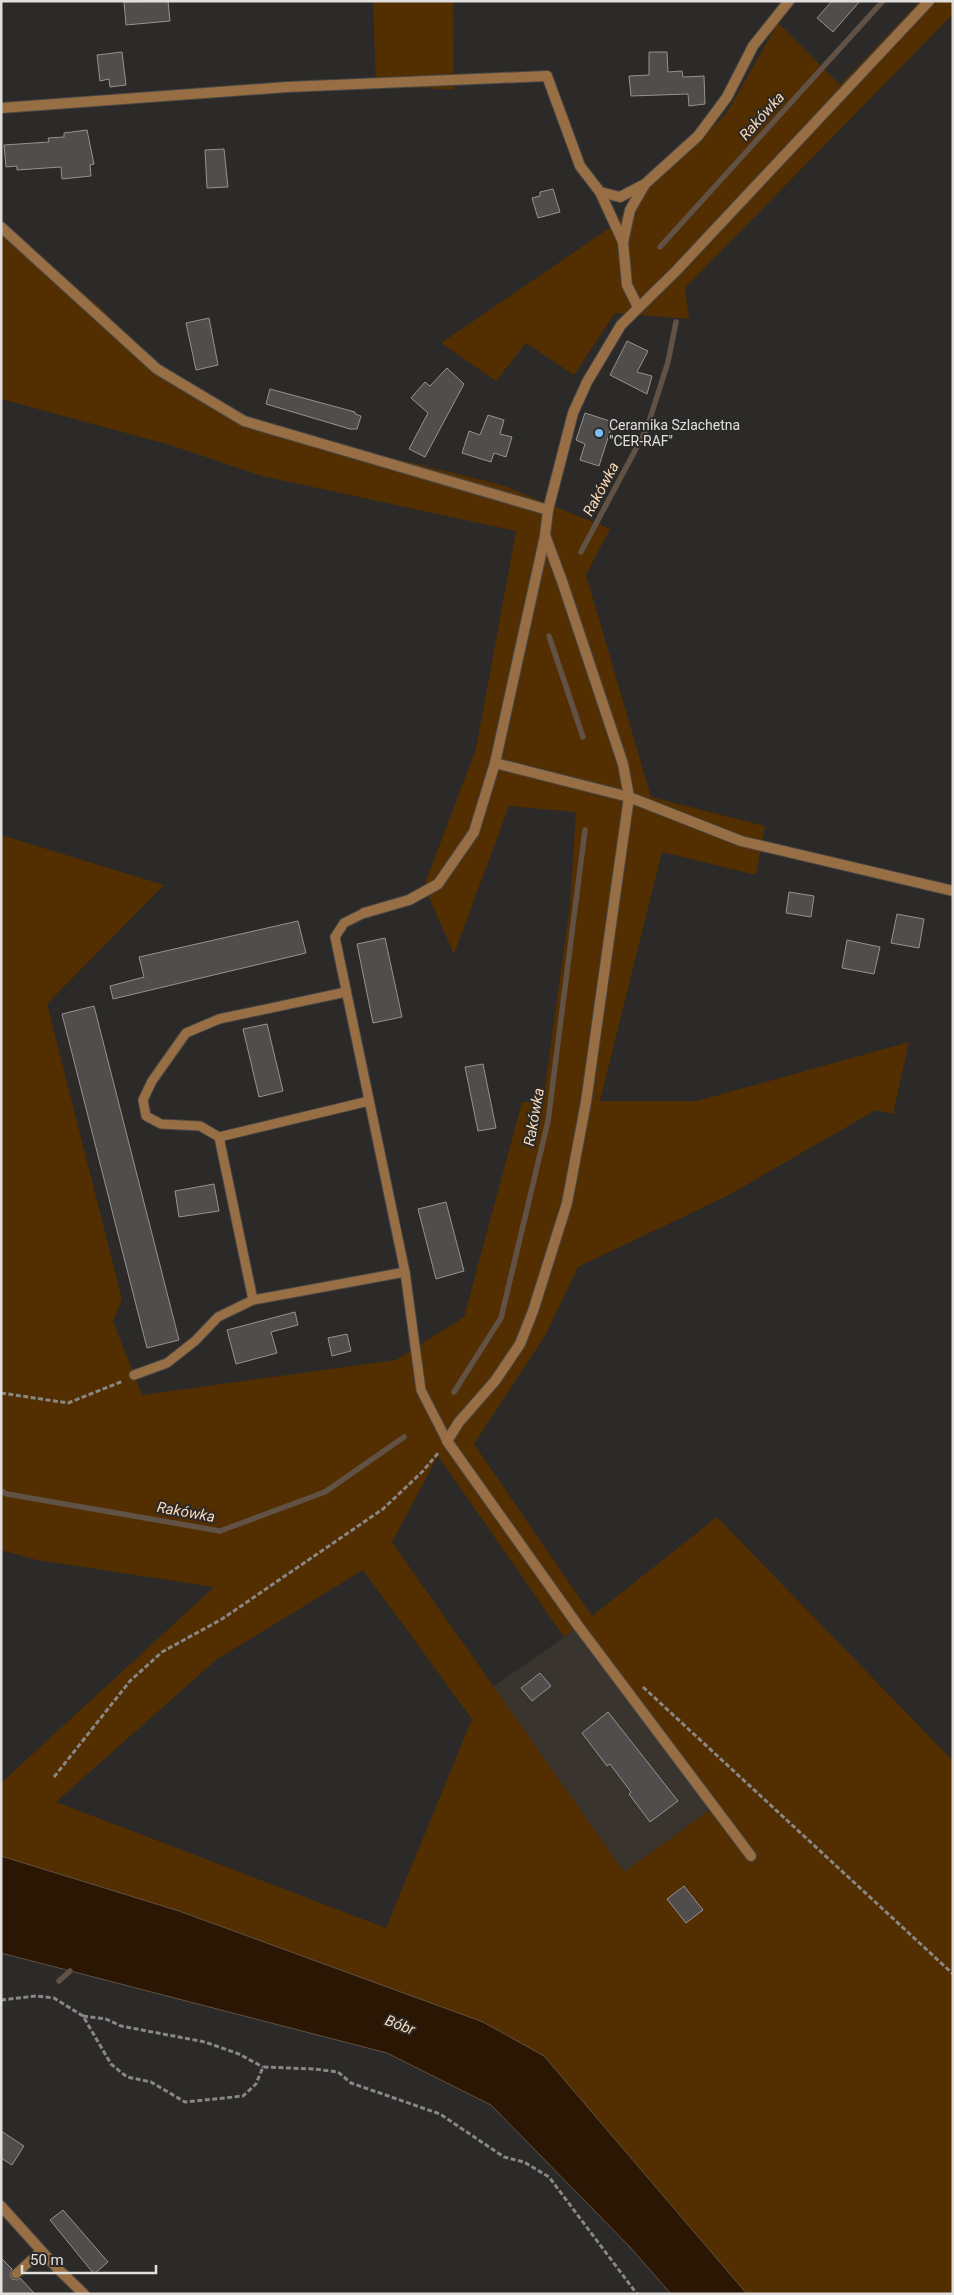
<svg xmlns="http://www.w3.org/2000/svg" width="954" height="2295" viewBox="0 0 954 2295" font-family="Roboto,sans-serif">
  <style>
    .built { fill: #39342e }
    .green { fill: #522e00; fill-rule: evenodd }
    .water { fill: #2a1603; stroke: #615245 }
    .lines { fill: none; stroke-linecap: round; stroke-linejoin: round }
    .stream { stroke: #615245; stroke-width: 5.5 }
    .building { fill: #504d4c; stroke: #959391 }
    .lane-casing { stroke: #484745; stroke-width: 11 }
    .street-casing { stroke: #484745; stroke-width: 12 }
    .path { stroke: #898786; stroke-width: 3; stroke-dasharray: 5 2.5; stroke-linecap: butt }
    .lane { stroke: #986e45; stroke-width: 9 }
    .street { stroke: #986e45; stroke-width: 10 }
    .poi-dot { fill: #7abff8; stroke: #2b2a28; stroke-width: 2 }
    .labels { text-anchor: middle; stroke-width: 4; stroke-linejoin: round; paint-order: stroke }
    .poi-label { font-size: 14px; fill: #e1dfde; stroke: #2b2a28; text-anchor: start }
    .water-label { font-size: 15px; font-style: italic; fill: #fad8b8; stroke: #2b2a28 }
  </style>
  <rect width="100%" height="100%" fill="#2b2a28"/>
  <path class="built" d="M579,1627L714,1807L624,1872L493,1687Z"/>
  <g class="green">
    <path d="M373,1H453L454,90L376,85Z"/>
    <path d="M914,1H953V14L685,288L689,319L615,313L574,375L526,343L496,381L441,343L608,229L726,114L778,23L840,85L917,4Z"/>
    <path d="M1,225L100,307L144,353L200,398L258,425L502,485L610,529L586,575L651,797L765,826L756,875L662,852L600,1101H697L909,1042L893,1114L876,1110L727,1196L578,1267L546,1334L474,1444L592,1616L717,1517L953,1761V2294H747L544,2056L483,2022L179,1911L1,1856V1783L214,1587L37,1560L1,1550V835L164,885L47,1004L122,1299L113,1321L142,1395L396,1360L464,1317L522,1102H543L570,905L576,812L509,806L454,954L424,886L476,749L516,531L262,476L170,445L1,399ZM438,1456L564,1637L578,1627L714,1807L624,1872L392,1542ZM363,1570L472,1719L386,1928L56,1802L216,1660Z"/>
  </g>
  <path class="water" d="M1,1856L179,1911L483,2022L544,2056L747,2294H671L631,2248L491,2105L387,2053L1,1953Z"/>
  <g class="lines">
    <g class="stream">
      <path d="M660,247L883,1"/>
      <path d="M581,552L647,428L668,362L676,322"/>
      <path d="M549,636L583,737"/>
      <path d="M454,1392L501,1318L548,1121L585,830"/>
      <path d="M1,1491L7,1494L220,1531L325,1492L404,1437"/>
      <path d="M59,1981L70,1971"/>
    </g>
  </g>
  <g class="building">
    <path d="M168,1L170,21L126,25L124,2Z"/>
    <path d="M832,1H860L833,32L817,18Z"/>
    <path d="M122,52L126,85L110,87L109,79L100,81L97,55Z"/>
    <path d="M649,52H667L668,72L682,71L683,77L704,76L705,104L689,106L688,94L631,96L629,76L649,75Z"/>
    <path d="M87,130L94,164L90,165L91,176L62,179L61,167L17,170V166L6,167L4,145L49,142L48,138L64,137V133Z"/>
    <path d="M224,149L228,187L207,188L205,150Z"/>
    <path d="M553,189L560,212L538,218L532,198L540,196V192Z"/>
    <path d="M209,318L218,365L196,370L186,323Z"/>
    <path d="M627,341L648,351L637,372L652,376L647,394L610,375Z"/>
    <path d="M447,368L464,384L425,457L409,449L428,413L411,398L425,382L430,386Z"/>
    <path d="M270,389L355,412V414L361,416L357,429H350L266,404Z"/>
    <path d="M585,413L613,422L599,466L580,460L585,444L576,440Z"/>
    <path d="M488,415L504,420L500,434L512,437L506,457L494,453L491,462L462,453L469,431L480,435Z"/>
    <path d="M789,892L814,896L811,917L786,913Z"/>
    <path d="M897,914L924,919L919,948L891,943Z"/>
    <path d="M298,921L306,953L113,999L110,986L144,977L139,957Z"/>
    <path d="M385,938L402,1017L373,1023L357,944Z"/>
    <path d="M847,940L880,947L874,974L842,968Z"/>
    <path d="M94,1006L179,1340L147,1348L62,1014Z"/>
    <path d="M267,1024L283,1091L259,1097L243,1029Z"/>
    <path d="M483,1064L496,1128L478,1131L465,1067Z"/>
    <path d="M214,1184L219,1211L179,1217L175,1191Z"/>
    <path d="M446,1202L464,1271L436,1279L418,1209Z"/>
    <path d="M295,1312L298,1325L271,1332L277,1353L236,1364L227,1330Z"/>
    <path d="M347,1334L351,1351L332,1356L328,1338Z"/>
    <path d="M540,1673L551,1686L532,1701L521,1688Z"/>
    <path d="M608,1712L678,1801L650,1822L629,1794L631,1792L610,1764L607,1766L582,1733Z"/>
    <path d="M684,1886L703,1910L686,1923L667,1899Z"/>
    <path d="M1,2131L24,2146L12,2165L1,2158Z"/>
    <path d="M63,2210L108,2262L94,2274L50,2220Z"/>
    <path d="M1,2258L12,2269L10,2275L12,2279L17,2280L20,2278L35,2294H1Z"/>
  </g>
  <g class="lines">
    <defs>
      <g id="lane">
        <path d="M364,913L344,923L335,937L405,1272L421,1390L447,1441"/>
        <path d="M346,992L219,1019L186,1033L152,1081L143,1100L146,1116L161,1124L200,1126L219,1137L253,1300L405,1272"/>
        <path d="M219,1137L369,1101"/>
        <path d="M134,1375L167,1363L195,1341L218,1317L253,1300"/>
        <path d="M16,2274L41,2251"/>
      </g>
      <g id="street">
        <path d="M929,1L677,270L621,325L587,382L573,413L548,510L545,535L562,581L623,764L629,797L741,841L953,891"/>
        <path d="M1,108L287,87L547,76L580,166L600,192L623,242"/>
        <path d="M600,192L620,197L645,184"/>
        <path d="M1,227L157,369L244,421L548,510"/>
        <path d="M638,307L627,285L623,242L630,210L645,184L698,136L727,97L753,46L789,1"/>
        <path d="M495,763L629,797L586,1102L567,1203L533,1311L520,1344L495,1381L459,1422L447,1441L579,1627L751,1856"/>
        <path d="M364,913L409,900L438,884L474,832L495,763L545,536"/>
        <path d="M1,2206L57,2268L84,2294"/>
      </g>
    </defs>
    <use href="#lane" class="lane-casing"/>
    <use href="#street" class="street-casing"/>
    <g class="path">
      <path d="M1,1393L68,1403L123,1381"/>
      <path d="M643,1687L953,1974"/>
      <path d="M54,1777L130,1681L162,1652L222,1619L383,1509L422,1472L439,1452"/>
      <path d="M1,2000L36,1996L54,1998L83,2016L111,2064L127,2077L151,2082L185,2102L243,2096L256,2084L263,2067L314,2069L338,2072L351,2083L440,2114L504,2157L524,2162L549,2177L637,2294"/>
      <path d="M83,2016L106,2019L121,2026L205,2042L239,2054L263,2067"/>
    </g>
    <use href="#lane" class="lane"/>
    <use href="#street" class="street"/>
  </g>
  <circle class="poi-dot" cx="599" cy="433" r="5"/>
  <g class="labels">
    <g class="poi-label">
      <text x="609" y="430">Ceramika Szlachetna<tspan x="609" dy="16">"CER-RAF"</tspan></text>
    </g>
    <g class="water-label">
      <text transform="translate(762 116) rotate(-48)" y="5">Rakówka</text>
      <text transform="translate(601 489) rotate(-62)" y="5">Rakówka</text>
      <text transform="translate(534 1117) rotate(-80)" y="5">Rakówka</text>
      <text transform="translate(186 1512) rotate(10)" y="5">Rakówka</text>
      <text transform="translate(400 2025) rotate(21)" y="5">Bóbr</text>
    </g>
  </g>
  <rect width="954" height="2295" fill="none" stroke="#e1dfde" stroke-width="5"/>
  <path d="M22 2265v8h134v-8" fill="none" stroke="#e1dfde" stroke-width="2.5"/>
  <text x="30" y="2265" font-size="15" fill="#e1dfde" stroke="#2b2a28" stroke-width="4" paint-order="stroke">50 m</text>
</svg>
